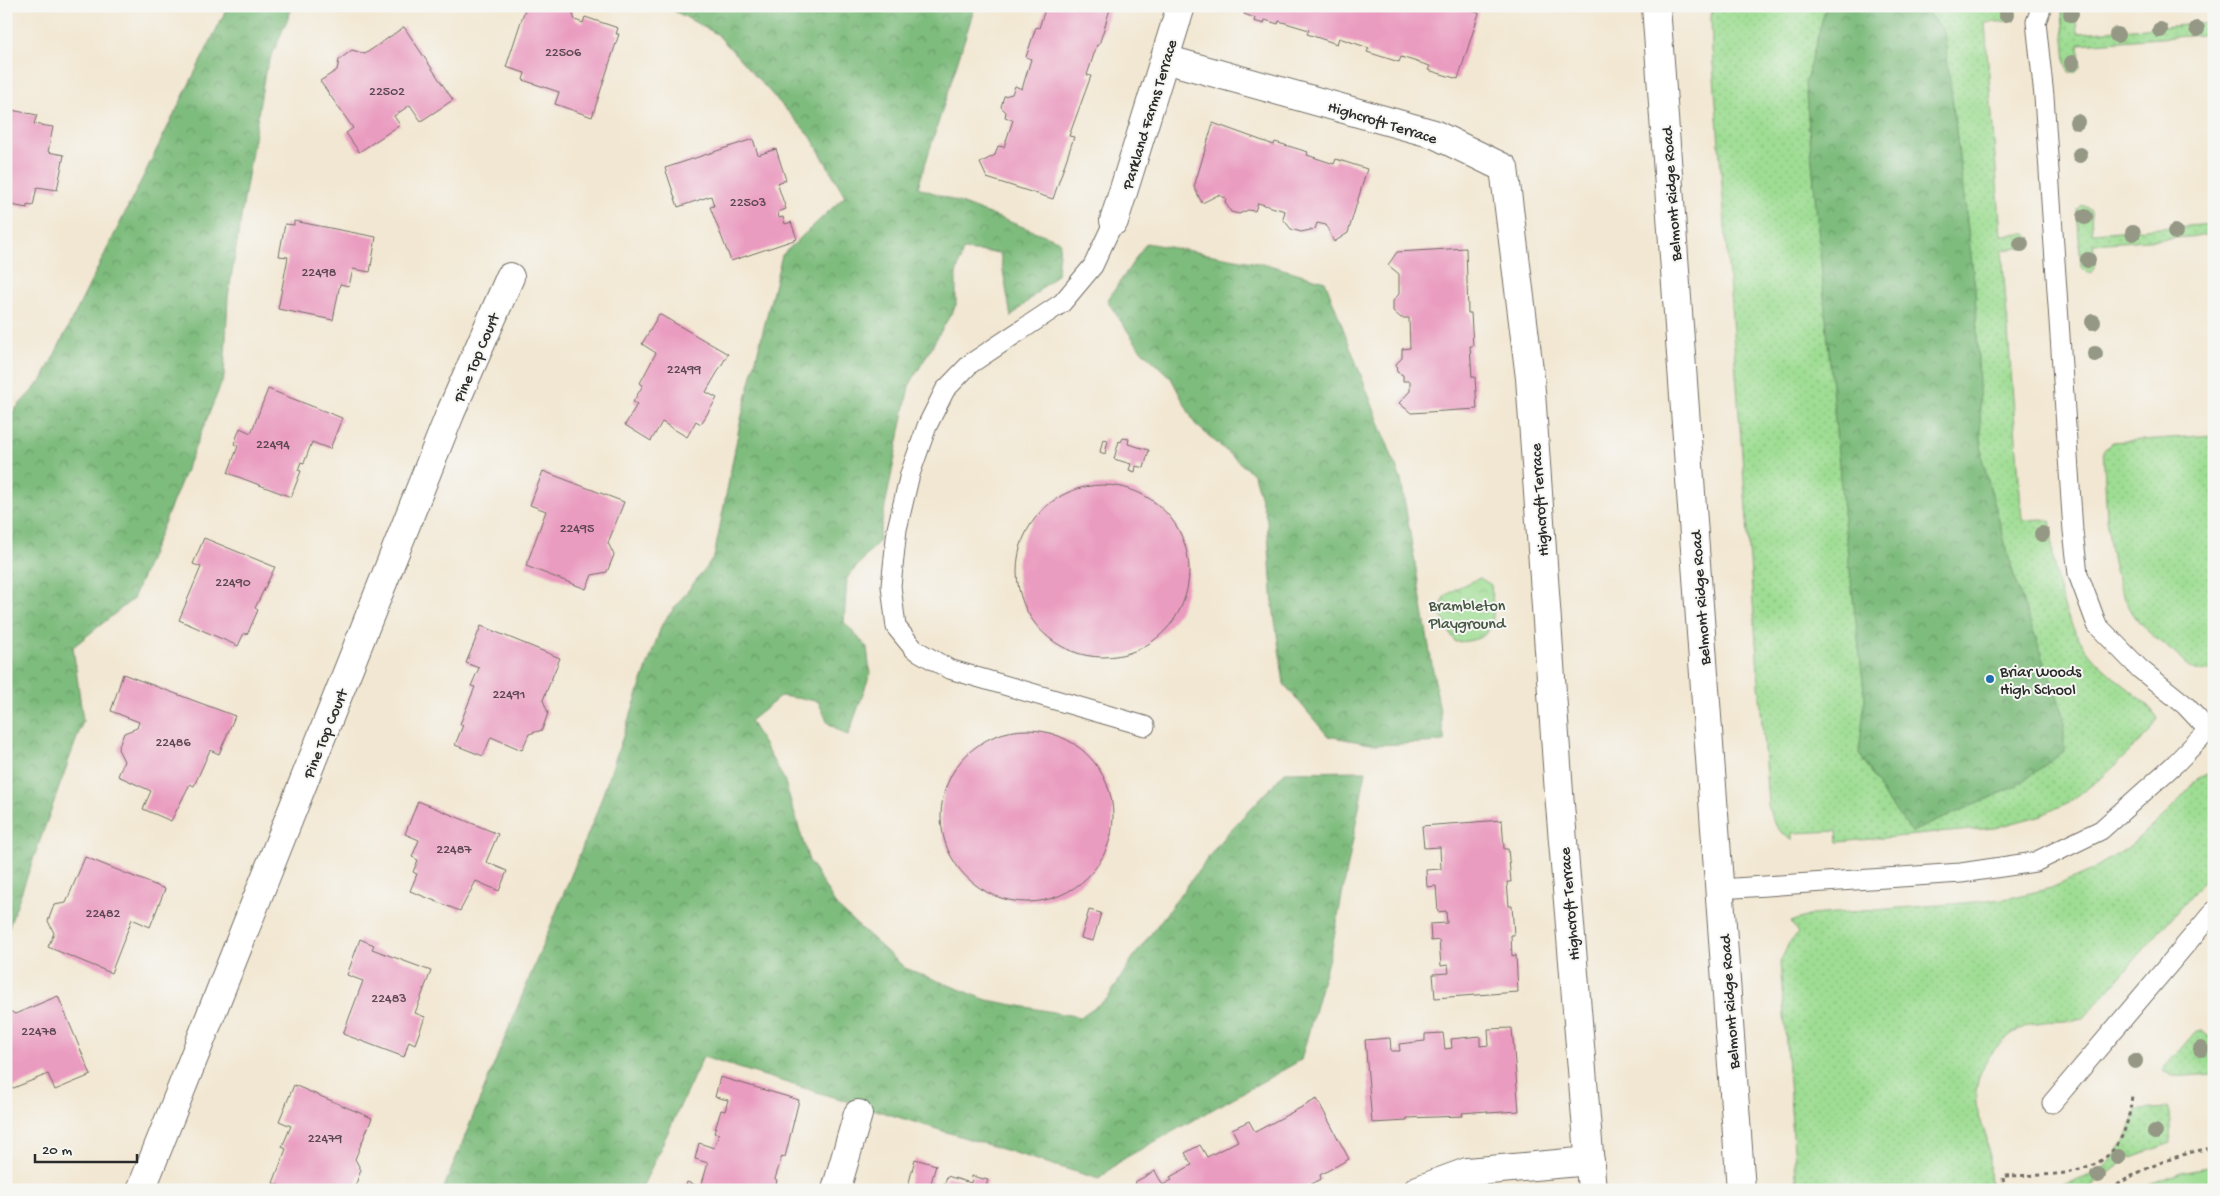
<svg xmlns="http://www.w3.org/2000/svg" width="2220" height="1196" viewBox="0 0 2220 1196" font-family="'Gochi Hand',sans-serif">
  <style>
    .grass { fill: url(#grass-dots); stroke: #64845f }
    .forest { fill: url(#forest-crowns); stroke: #547454 }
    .park { fill: url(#park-crowns); stroke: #64845f }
    .garden { fill: #9edd93; stroke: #64845f }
    .building { fill: #ea9bc0 }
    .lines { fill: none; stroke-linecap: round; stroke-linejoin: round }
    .service-casing { stroke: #716d65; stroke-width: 21 }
    .minor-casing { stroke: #716d65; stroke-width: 30 }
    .secondary-casing { stroke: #716d65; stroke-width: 30 }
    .path { stroke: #716d65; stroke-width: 3; stroke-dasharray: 4 4; stroke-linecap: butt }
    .service { stroke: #fff; stroke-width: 19 }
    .minor { stroke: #fff; stroke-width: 28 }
    .secondary { stroke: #fff; stroke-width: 28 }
    .tree { fill: #949884 }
    .poi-dot { fill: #1f6fb2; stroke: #f6f6f2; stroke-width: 2 }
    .labels { text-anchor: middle; stroke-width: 4; stroke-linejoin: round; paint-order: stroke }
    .number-label { font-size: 14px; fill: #5b4750 }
    .street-label { font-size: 16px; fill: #2b2b2b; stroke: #f6f6f2 }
    .park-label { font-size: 16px; fill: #485845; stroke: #f6f6f2 }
    .poi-label { font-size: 16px; fill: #2b2b2b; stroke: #f6f6f2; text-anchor: start }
  </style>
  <defs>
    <pattern id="grass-dots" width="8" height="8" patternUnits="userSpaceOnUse" patternTransform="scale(1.25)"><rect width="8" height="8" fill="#9edd93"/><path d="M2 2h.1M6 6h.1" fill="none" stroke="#88be7f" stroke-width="1.8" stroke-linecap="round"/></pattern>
    <pattern id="forest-crowns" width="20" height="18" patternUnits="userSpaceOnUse" patternTransform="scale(1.25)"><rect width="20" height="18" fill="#7ebc7d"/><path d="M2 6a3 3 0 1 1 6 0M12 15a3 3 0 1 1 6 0" fill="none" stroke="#679967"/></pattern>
    <pattern id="park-crowns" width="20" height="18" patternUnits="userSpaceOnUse" patternTransform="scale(1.25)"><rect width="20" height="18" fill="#9edd93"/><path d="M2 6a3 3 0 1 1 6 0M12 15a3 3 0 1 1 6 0" fill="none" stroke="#88be7f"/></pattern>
  </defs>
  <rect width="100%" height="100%" fill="#f6f6f2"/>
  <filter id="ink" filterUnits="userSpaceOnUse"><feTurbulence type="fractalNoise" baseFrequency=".02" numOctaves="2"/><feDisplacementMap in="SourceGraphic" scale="10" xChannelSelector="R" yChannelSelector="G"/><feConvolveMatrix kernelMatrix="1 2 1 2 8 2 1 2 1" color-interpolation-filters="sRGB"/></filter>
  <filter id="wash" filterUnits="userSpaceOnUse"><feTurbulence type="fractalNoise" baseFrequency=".0096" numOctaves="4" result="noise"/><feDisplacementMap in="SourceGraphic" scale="20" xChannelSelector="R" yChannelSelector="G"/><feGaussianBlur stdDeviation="1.12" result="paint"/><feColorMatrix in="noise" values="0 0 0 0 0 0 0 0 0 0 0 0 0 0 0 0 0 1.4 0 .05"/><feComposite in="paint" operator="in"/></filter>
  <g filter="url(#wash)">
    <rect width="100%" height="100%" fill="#f2e7d2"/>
    <g class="grass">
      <path d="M1714,6H2015L2008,21L1985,23L2001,235L2026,234L2031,238L2028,247L2002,250L2022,520L2043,519L2050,521C2053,532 2052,545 2053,556C2057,589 2066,622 2086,649C2105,676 2140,692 2158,718L2149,733L2105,775L2069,802L2042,815L1994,828L1838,842L1837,831L1792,833V840C1778,832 1770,820 1768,804L1712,50L1711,16Z"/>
      <path d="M2067,6H2072L2076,10L2078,33L2214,23V34L2079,44L2080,67L2075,72H2069L2066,63L2062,13V10Z"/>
      <path d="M2082,205L2091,210L2092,233L2214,224V235L2093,244L2095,266L2092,272L2087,273L2081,267L2077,210Z"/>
      <path d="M2214,435V668C2199,677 2188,666 2178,656C2166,646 2151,636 2140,623C2103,578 2108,507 2103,451L2112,442Z"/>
      <path d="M2207,774H2214V869L2083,1019C2065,1023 2046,1019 2029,1025C1999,1036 1973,1069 1976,1103C1977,1115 1983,1124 1986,1136C1990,1152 1989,1173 1990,1190H1797L1780,962L1790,941L1798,933L1791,922L1811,915L1976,902L2010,898L2051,888L2086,873L2126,849L2166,814L2197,779Z"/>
      <path d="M2196,1031H2202L2214,1041V1074L2171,1077L2162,1070Z"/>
      <path d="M2169,1108L2171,1143L2129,1158L2086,1190H2024L2027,1185C2041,1184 2056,1186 2070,1182C2107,1174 2128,1146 2136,1110Z"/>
    </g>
    <g class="forest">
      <path d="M228,6H293L265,72L228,297L224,377L133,599L73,647L83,721L6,935V419L42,380Z"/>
      <path d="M665,6H975L918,187L1060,241L1057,274L1011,317L1000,253L963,250L956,275V305L909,386L878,542L847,578L844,622L867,647L870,674L848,736L828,723L818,701L781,696L750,721L784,779L809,861L837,907L905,968L987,1000L1080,1017L1108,998L1132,959L1223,838L1285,772L1366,771L1333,943L1301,1060L1120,1161L1099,1179L703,1057L641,1190H443L596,814L662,624L714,557L740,423L782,255L845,196L811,137L717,34Z"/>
      <path d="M1826,6H1921L1944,31L1975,288L1982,458L2016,583L2064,715V751L2017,786L1912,832L1887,801L1859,753L1865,699L1844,522L1805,83Z"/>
      <path d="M1146,243L1269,265L1325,281L1401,480L1445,742L1376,745L1328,736L1284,684L1273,606L1267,520L1254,475L1195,424L1171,378L1140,349L1107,301Z"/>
    </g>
    <path class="park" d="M1480,578L1491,585C1495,621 1498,641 1455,642L1440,614L1444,597L1459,587Z"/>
    <path class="garden" d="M2214,1166V1190H2137L2181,1172Z"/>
    <g id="blocks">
      <g class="building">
        <path d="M526,6L545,8L548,6H570L575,20L583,23L585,17L618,28L616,34H619L592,117L555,104L559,92L523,80L525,73L506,67Z"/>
        <path d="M1046,6H1111L1099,45H1097L1087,75L1091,76L1069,136L1074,137L1053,199L987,178L980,163L995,155L998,146L1004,147L1013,120L1005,117L1006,112L1001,107L1004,96L1012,94L1015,86L1022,89L1031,59L1026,57L1036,27L1039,28Z"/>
        <path d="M1247,6H1457L1479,13L1458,79L1428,70L1430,66L1401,57L1399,62L1367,52L1369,48L1339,38L1337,44L1307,34L1309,30L1279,21L1278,24L1265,20L1264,24L1254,21L1255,18L1244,14Z"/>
        <path d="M404,27L453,100L421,121L410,105L394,116L400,125L359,152L346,133L353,128L320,81L337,70L339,60L352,50L365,54Z"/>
        <path d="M6,109L37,115L34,124L53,127L48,152L64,155L57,190L37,187L33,206L27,205V208L6,204Z"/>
        <path d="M1213,123L1274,145L1275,142L1308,152L1307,155L1334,164L1336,159L1367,169L1348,233L1334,242L1326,225L1317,223L1315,229L1301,232L1291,229L1283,219L1285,211L1258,203L1255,211L1248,210L1239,214L1231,212L1225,202L1226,198L1218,195L1202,203L1194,187Z"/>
        <path d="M753,139L758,155L776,149L786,180L777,183L786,209L778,212L779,218L783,217L785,224L791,222L797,239L731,261L710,207L714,206L711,196L678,207L665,168Z"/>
        <path d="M294,221L376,237L370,272L353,269L349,286L340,284L333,320L278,309L288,257L279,256L285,224L294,225Z"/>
        <path d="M1466,248L1468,313H1471L1473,346H1470L1472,377H1475L1477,409L1411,413L1399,403L1410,391V381H1403V375L1397,372L1396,364L1402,358V349L1410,348L1409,318H1401L1393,311V301L1399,294V274L1388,265L1397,252Z"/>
        <path d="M659,314L728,354L706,392L717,398L701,424L696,421L687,437L662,422L651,441L625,425L637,404L633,402L643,385L640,383L656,353L642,344Z"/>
        <path d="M268,389L342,418L330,449L312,442L304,463L301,462L298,470L301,471L291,497L228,473L238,446L234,444L240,428L251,433Z"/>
        <path d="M1123,438L1129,439L1128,444L1149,450L1144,468L1136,466L1135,472L1129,470L1131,464L1114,459L1119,441L1121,442Z"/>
        <path d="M1103,439L1108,440L1105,454L1100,452Z"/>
        <path d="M543,471L624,502L608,543L614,555L607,572L592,575L586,589L526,566L546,511L530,505Z"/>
        <circle cx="1103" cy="571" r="86"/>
        <path d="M204,538L275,567L255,608L258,610L247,635L244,633L238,646L179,620L201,567L193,564Z"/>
        <path d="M481,626L560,658L543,700L548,713L542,730L529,734L522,750L491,737L483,756L455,745L463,725L460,724L475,687L471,686L479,668L466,663Z"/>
        <path d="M123,674L235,716L219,754L210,750L194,786L190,784L171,821L143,809L151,791L118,776L124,761L118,749L124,733L137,728L139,722L111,711Z"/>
        <circle cx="1027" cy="816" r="86"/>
        <path d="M418,801L498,834L486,862L507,871L499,891L476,881L460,911L410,891L417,874L413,872L418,860L412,857L419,840L405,834Z"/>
        <path d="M1502,820L1504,849H1508L1511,882H1507L1509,906H1512L1514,935H1511L1512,956L1516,955L1518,992L1435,998L1433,974L1449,973L1448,965L1441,966L1439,940L1431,941L1430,924L1447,923L1446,911L1438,912L1436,886L1427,887L1426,870L1441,869L1440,847L1424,848L1422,826Z"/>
        <path d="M85,857L165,889L150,927L132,919L111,973L48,947L54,933L48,921L54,905L66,903Z"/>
        <path d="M1089,910L1101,913L1093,941L1081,938Z"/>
        <path d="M360,939L374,945L372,949L431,971L415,1013L425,1017L415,1044L409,1041L404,1057L343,1034L363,981L347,975Z"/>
        <path d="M58,996L91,1075L55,1090L48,1074L6,1091V1009L15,1014Z"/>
        <path d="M1512,1028L1519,1111L1488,1113L1487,1111L1462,1113L1463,1116L1407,1118V1121L1372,1123L1365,1040L1390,1038L1391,1051H1400L1399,1044L1425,1041V1034L1443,1033L1445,1049L1452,1048L1451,1039L1480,1036V1046L1489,1045L1488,1029Z"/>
        <path d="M720,1077L799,1100L785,1157L782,1156L775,1179L777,1180L775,1190H685L687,1182L701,1187L708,1163L695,1159L699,1143L714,1148L719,1134L714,1133L721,1110L725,1111L728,1100L715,1097Z"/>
        <path d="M294,1085L372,1118L355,1159L361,1170L354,1189L290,1190L273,1183L286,1149L282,1147L291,1126L279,1121Z"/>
        <path d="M1317,1099L1349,1159L1320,1175L1321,1179L1301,1190H1139L1135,1182L1155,1171L1163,1185L1172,1180L1170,1177L1192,1165L1185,1153L1200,1145L1207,1157L1238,1141L1232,1129L1249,1121L1255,1132Z"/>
        <path d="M915,1159L936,1165L931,1183L944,1186L947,1176L971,1183L972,1176L988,1180L985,1190H907Z"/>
      </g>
    </g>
  </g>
  <g filter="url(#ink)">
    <use href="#blocks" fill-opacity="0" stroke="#716d65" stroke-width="1"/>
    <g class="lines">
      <defs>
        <g id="service">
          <path d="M2042,6L2036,22L2044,96L2073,531L2078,574L2097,625L2140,669L2185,705L2214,736"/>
          <path d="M1114,221L1093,266L1062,303L970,364L945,390L927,426L910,474L897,529L891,586L896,627L914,649L949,669L1145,726"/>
          <path d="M1720,889L1961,873L2035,862L2101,830L2175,764L2214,724"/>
          <path d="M2052,1103L2214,911"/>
        </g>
        <g id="minor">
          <path d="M1165,59L1434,134L1504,168L1530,378L1559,793L1592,1190"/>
          <path d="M1114,221L1181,6"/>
          <path d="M141,1190L450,414L510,277"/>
          <path d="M836,1190L858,1114"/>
          <path d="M1418,1190L1467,1172L1590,1161"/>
        </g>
        <path id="secondary" d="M1656,6L1741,1190"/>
      </defs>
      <use href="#service" class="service-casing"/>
      <use href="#minor" class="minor-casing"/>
      <use href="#secondary" class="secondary-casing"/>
      <g class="path">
        <path d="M2004,1190L2003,1176C2070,1174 2124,1180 2132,1095"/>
        <path d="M2111,1190C2131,1172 2187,1150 2214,1148"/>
      </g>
      <use href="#service" class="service"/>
      <use href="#minor" class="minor"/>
      <use href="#secondary" class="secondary"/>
    </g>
    <g class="tree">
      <circle cx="2006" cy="14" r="8"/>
      <circle cx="2071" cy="14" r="8"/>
      <circle cx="2197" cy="29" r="8"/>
      <circle cx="2160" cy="30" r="8"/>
      <circle cx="2117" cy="35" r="8"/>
      <circle cx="2072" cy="63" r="8"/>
      <circle cx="2077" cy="122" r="8"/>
      <circle cx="2080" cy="155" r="8"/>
      <circle cx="2085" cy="217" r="8"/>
      <circle cx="2175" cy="232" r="8"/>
      <circle cx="2133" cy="233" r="8"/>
      <circle cx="2021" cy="244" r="8"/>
      <circle cx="2088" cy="260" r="8"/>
      <circle cx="2093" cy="322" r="8"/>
      <circle cx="2095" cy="354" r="8"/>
      <circle cx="2042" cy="534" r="8"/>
      <circle cx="2201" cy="1049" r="8"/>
      <circle cx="2135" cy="1061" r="8"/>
      <circle cx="2155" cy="1132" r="8"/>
      <circle cx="2118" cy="1157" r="8"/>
      <circle cx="2098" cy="1175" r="8"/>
    </g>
  </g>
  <circle class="poi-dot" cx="1990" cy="679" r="5"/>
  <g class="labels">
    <g class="number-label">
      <text x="563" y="56">22506</text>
      <text x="387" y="95">22502</text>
      <text x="748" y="206">22503</text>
      <text x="319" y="276">22498</text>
      <text x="684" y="373">22499</text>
      <text x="273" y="448">22494</text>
      <text x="577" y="532">22495</text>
      <text x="233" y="586">22490</text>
      <text x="509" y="698">22491</text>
      <text x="173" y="746">22486</text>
      <text x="454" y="853">22487</text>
      <text x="103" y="917">22482</text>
      <text x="389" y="1002">22483</text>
      <text x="39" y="1035">22478</text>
      <text x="325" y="1142">22479</text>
    </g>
    <g class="street-label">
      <text transform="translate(1148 114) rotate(-73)" y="6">Parkland Farms Terrace</text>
      <text transform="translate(1383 121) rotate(17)" y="6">Highcroft Terrace</text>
      <text transform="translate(1670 194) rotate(-94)" y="6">Belmont Ridge Road</text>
      <text transform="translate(475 357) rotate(-67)" y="6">Pine Top Court</text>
      <text transform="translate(1538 500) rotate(-94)" y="6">Highcroft Terrace</text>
      <text transform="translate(1699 598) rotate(-94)" y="6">Belmont Ridge Road</text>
      <text transform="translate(324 733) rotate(-68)" y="6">Pine Top Court</text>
      <text transform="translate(1568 904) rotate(-95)" y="6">Highcroft Terrace</text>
      <text transform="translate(1728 1002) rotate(-94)" y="6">Belmont Ridge Road</text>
    </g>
    <g class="park-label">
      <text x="1467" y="610">Brambleton<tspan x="1467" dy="18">Playground</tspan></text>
    </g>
    <g class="poi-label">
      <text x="2000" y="676">Briar Woods<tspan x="2000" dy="18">High School</tspan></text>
    </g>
  </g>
  <rect width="2220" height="1196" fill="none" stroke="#f6f6f2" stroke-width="25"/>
  <path d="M35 1154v8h102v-8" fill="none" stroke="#2b2b2b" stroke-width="2.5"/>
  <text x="42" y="1154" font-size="15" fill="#2b2b2b" stroke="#f6f6f2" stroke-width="4" paint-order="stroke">20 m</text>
</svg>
